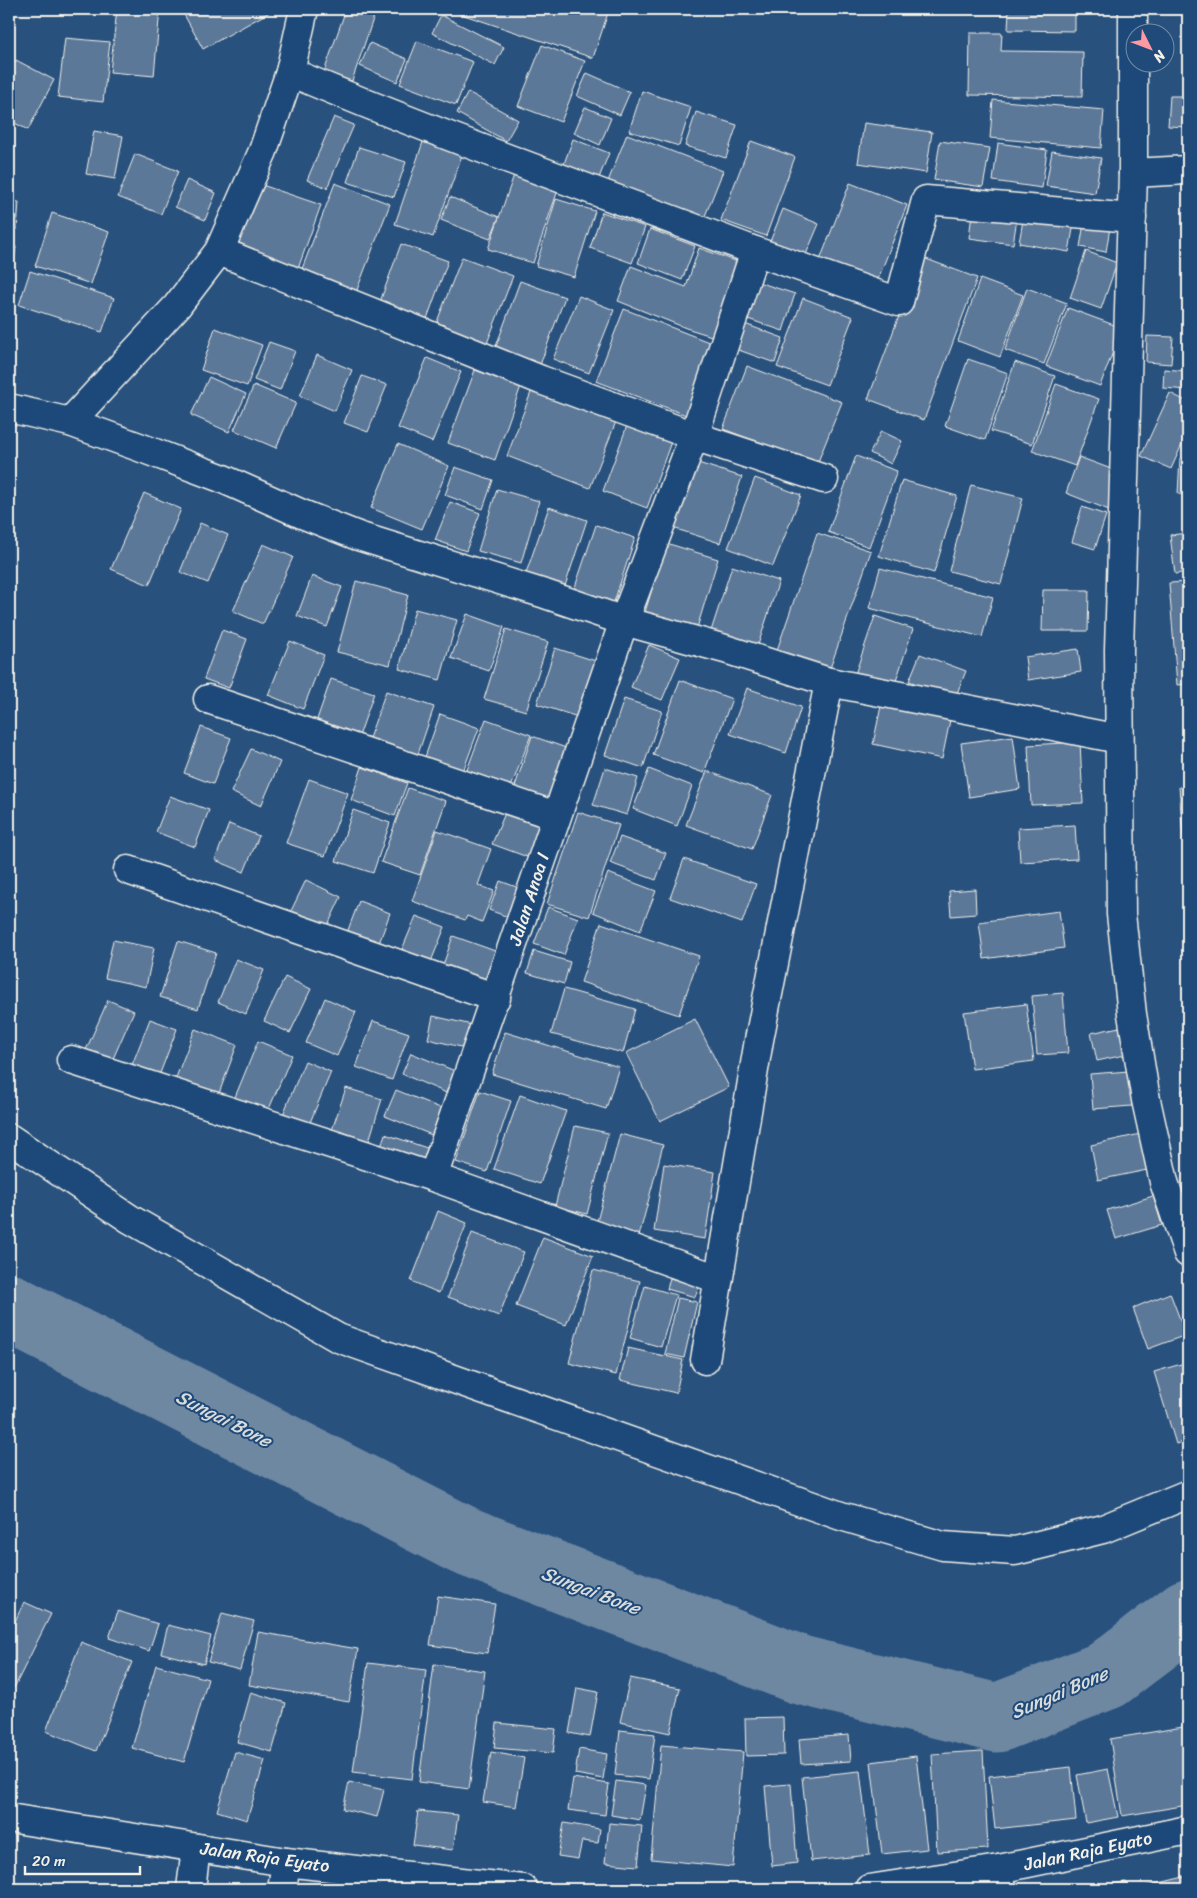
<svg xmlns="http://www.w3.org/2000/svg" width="1197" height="1898" viewBox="0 0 1197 1898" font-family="Sriracha,sans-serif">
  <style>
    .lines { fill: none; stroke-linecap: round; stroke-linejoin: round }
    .river { stroke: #6e88a2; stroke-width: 69 }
    .building { fill: #5b7899; stroke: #f4f1e8 }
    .minor-casing { stroke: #f4f1e8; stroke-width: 31 }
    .primary-casing { stroke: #f4f1e8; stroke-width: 31 }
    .minor { stroke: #1f4a7a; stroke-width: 28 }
    .primary { stroke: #1f4a7a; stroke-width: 28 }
    .labels { text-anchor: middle; stroke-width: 4; stroke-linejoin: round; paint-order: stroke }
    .street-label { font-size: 18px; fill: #f4f1e8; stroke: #1f4a7a }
    .water-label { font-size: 19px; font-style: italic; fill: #d9dcda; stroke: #1f4a7a }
  </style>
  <rect width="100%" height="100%" fill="#28517e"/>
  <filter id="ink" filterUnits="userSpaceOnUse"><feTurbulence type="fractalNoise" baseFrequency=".02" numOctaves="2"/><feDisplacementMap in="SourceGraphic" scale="10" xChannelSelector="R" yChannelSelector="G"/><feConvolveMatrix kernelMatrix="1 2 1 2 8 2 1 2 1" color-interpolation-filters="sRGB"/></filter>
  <g filter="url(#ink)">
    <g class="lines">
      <path class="river" d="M9,1308L465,1541L800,1670L997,1718L1107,1675L1188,1613"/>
    </g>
    <g class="building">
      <path d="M117,9H160L154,76L110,72Z"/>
      <path d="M181,9H275L203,49Z"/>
      <path d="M346,9H352L374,16L352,81L324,72Z"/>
      <path d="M449,9H607L609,10L593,58L449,10Z"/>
      <path d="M968,9H1084V14H1075V31L1008,30L1009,10Z"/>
      <path d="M441,15L504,47L495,65L432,33Z"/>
      <path d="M9,28L13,30L9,40Z"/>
      <path d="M970,33H1002L1001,51L1083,52L1082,97L969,95Z"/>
      <path d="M65,38L110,42L103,102L58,97Z"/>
      <path d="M417,41L473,62L456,105L400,84Z"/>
      <path d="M370,43L407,59L397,82L360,66Z"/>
      <path d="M542,45L585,61L561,122L518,106Z"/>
      <path d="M16,60L54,80L28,130L9,120V74Z"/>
      <path d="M587,73L630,92L620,115L577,96Z"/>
      <path d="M642,91L691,107L679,146L629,131Z"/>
      <path d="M468,92L518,120L506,141L457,113Z"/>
      <path d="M1170,96H1188V127L1168,126Z"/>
      <path d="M993,100L1104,110L1101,148L990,138Z"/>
      <path d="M585,107L611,118L600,145L574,133Z"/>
      <path d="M696,112L737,125L726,158L685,146Z"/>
      <path d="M334,117L354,125L327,188L307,180Z"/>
      <path d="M864,123L932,132L926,173L858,163Z"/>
      <path d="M94,131L123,136L115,179L86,174Z"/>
      <path d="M627,134L723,171L703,221L607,184Z"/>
      <path d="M573,139L609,153L597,183L562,169Z"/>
      <path d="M751,141L795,157L766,236L721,220Z"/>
      <path d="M940,141L990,148L983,187L934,180Z"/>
      <path d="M423,142L462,155L433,237L395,224Z"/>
      <path d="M998,143L1047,150L1042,188L993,181Z"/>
      <path d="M359,147L406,162L394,197L347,182Z"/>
      <path d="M1052,151L1101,158L1095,193L1046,186Z"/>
      <path d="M135,154L178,171L161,214L118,197Z"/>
      <path d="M514,175L558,190L533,263L488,249Z"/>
      <path d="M187,180L216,193L205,220L175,207Z"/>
      <path d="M335,183L390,204L355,295L300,274Z"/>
      <path d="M850,183L907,205L877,282L820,260Z"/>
      <path d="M259,184L321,205L295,277L234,255Z"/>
      <path d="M450,197L499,217L490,239L441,220Z"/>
      <path d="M556,199L595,211L574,277L536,266Z"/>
      <path d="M9,201L19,202L17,229L9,228Z"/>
      <path d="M973,205L1018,212L1013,244L969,238Z"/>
      <path d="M783,209L819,224L804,259L769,244Z"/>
      <path d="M1025,209L1075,217L1069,252L1019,243Z"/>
      <path d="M602,212L645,227L632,263L590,248Z"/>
      <path d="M52,213L109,232L91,284L35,266Z"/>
      <path d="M1085,217L1111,221L1106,252L1080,247Z"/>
      <path d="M650,229L695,246L682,280L638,263Z"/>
      <path d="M401,244L448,261L424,327L377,310Z"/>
      <path d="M9,246L16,247L11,281H9Z"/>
      <path d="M699,248L744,264L718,338L686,328L618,301L631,266L686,287Z"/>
      <path d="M1086,251L1117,263L1101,309L1070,298Z"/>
      <path d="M462,257L513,276L484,351L433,332Z"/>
      <path d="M921,257L977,278L924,420L868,399Z"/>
      <path d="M30,271L114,298L102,332L19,305Z"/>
      <path d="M980,279L1023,295L1000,357L958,341Z"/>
      <path d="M520,281L565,297L540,365L495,349Z"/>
      <path d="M758,282L795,294L783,331L745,318Z"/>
      <path d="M1027,288L1067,303L1044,364L1005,350Z"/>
      <path d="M1188,288V326L1185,325Z"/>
      <path d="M579,296L614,310L589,373L553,359Z"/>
      <path d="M803,298L853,317L827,385L777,367Z"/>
      <path d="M1068,308L1122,328L1100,386L1046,366Z"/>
      <path d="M624,309L714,344L686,415L596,381Z"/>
      <path d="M742,323L783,338L775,363L733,348Z"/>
      <path d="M215,328L262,345L247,386L201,370Z"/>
      <path d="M1147,336L1173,337L1171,364L1146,362Z"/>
      <path d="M269,342L295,351L280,390L254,380Z"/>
      <path d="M317,355L352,370L335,411L300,396Z"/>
      <path d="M427,358L461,372L432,442L398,428Z"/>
      <path d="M968,359L1008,373L985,440L945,426Z"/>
      <path d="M1015,362L1055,376L1032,444L991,431Z"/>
      <path d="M747,366L842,402L817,464L723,429Z"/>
      <path d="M1164,369L1188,371V390L1163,388Z"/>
      <path d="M475,370L521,386L495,460L448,443Z"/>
      <path d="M362,376L387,385L368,432L344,423Z"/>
      <path d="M209,377L246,394L229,432L191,415Z"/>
      <path d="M1056,384L1099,399L1075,466L1032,451Z"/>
      <path d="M254,385L296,403L276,448L234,430Z"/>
      <path d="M533,387L617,419L590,488L507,456Z"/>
      <path d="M1170,393L1188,402V431L1171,469L1141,456Z"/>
      <path d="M628,423L672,439L647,508L603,491Z"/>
      <path d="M881,431L902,441L891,464L870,453Z"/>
      <path d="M398,444L449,466L422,529L371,508Z"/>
      <path d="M856,456L897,471L869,547L828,532Z"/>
      <path d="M1079,457L1122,473L1109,510L1066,493Z"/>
      <path d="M1180,458L1188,459V495L1178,494Z"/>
      <path d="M695,462L742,477L720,543L673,528Z"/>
      <path d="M455,467L493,480L483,509L445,495Z"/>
      <path d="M755,478L801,495L773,566L728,548Z"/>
      <path d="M902,480L957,496L934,573L879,556Z"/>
      <path d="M971,485L1023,498L1001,584L949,571Z"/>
      <path d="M497,489L539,501L521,563L478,551Z"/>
      <path d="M144,493L181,509L149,585L111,569Z"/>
      <path d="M450,502L480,513L466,551L435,540Z"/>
      <path d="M549,507L587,520L564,589L525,576Z"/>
      <path d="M1082,507L1106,515L1095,549L1072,542Z"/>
      <path d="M200,523L228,535L208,583L180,572Z"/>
      <path d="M596,525L635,538L613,605L573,593Z"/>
      <path d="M817,533L871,551L828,674L775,656Z"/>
      <path d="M1188,533V572L1175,574L1170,535Z"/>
      <path d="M666,543L718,559L697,628L645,612Z"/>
      <path d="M263,544L293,557L263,624L233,611Z"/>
      <path d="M732,566L779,581L758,645L711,631Z"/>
      <path d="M880,568L993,597L982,637L869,608Z"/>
      <path d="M312,576L342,587L327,627L297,616Z"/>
      <path d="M356,581L408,595L390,665L337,652Z"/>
      <path d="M1188,582V684L1177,685L1169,583Z"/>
      <path d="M1043,590H1089L1088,631H1042Z"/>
      <path d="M415,609L457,620L440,680L399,669Z"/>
      <path d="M467,614L504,627L489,671L451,658Z"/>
      <path d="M875,616L913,629L892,693L853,680Z"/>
      <path d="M506,629L548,642L526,711L484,699Z"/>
      <path d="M222,630L247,639L229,688L204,679Z"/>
      <path d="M290,641L324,655L303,709L268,695Z"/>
      <path d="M649,645L680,658L662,700L631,687Z"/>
      <path d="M555,648L599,662L581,718L537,704Z"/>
      <path d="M1078,649L1081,672L1028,680L1025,657Z"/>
      <path d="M920,654L966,671L955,698L909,681Z"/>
      <path d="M331,679L374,693L357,742L314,728Z"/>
      <path d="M680,680L732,699L704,773L653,755Z"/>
      <path d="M747,688L801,707L786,753L730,734Z"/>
      <path d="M386,691L434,707L416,760L367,744Z"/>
      <path d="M624,699L662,711L643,768L605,755Z"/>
      <path d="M881,706L950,720L942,759L873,744Z"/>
      <path d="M440,714L479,728L462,774L424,760Z"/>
      <path d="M1188,717V766L1183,718Z"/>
      <path d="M486,719L531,735L508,795L464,778Z"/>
      <path d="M201,727L231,738L213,784L184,773Z"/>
      <path d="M532,736L569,749L550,805L513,792Z"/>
      <path d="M1013,736L1020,789L969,797L961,743Z"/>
      <path d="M1080,742L1083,803L1031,805L1028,745Z"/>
      <path d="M251,749L280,762L261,806L231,792Z"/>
      <path d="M362,767L407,783L395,816L351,800Z"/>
      <path d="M605,768L638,778L627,815L593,805Z"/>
      <path d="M649,769L692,786L677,826L633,809Z"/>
      <path d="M707,771L772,795L752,849L686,825Z"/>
      <path d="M309,779L348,793L325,856L286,843Z"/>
      <path d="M1188,786V877H1186L1179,787Z"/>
      <path d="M408,788L446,801L420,875L381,862Z"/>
      <path d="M170,796L209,810L195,847L156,832Z"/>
      <path d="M508,806L545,820L530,858L492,844Z"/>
      <path d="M353,810L390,823L373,873L336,861Z"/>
      <path d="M578,812L619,825L589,917L547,904Z"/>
      <path d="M229,824L259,836L244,872L215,860Z"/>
      <path d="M1075,825L1077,859L1020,862L1018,828Z"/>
      <path d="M437,830L491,849L478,885L494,891L482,922L467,916L465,920L412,901Z"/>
      <path d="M620,837L666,853L656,880L610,863Z"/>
      <path d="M684,859L756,884L742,923L670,898Z"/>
      <path d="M608,873L656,891L640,931L593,912Z"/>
      <path d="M306,880L341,897L326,929L290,913Z"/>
      <path d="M500,881L522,889L511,918L489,910Z"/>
      <path d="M975,889L976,914L951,916L949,891Z"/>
      <path d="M359,901L390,913L377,949L345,938Z"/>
      <path d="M548,907L578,918L564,955L534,944Z"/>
      <path d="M1059,911L1064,948L984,959L979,922Z"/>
      <path d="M416,916L445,927L430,964L401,952Z"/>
      <path d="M601,923L699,956L679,1015L581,982Z"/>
      <path d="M453,936L498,952L487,983L442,968Z"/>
      <path d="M113,940L154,948L146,987L105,978Z"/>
      <path d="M178,941L216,953L198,1009L160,997Z"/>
      <path d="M534,951L570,962L564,984L527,973Z"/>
      <path d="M236,959L264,970L246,1014L218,1002Z"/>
      <path d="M285,977L311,989L290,1033L264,1021Z"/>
      <path d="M564,989L635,1009L623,1053L551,1034Z"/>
      <path d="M1063,993L1068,1053L1037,1055L1032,996Z"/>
      <path d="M325,998L356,1012L337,1056L306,1043Z"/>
      <path d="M108,1000L134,1011L112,1061L86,1050Z"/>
      <path d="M1026,1004L1034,1061L972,1069L964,1012Z"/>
      <path d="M433,1016L472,1025L465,1048L428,1039Z"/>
      <path d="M150,1019L177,1029L159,1076L132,1065Z"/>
      <path d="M695,1019L729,1087L660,1121L626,1053Z"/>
      <path d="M373,1021L409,1033L392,1080L356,1067Z"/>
      <path d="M1124,1026L1129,1054L1097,1061L1091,1033Z"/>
      <path d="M195,1029L237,1045L218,1096L175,1080Z"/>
      <path d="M505,1032L619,1067L606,1109L492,1074Z"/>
      <path d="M258,1041L292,1055L266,1116L233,1102Z"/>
      <path d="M411,1053L460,1073L451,1095L402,1074Z"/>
      <path d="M305,1061L331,1072L306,1132L280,1122Z"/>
      <path d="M1129,1071L1132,1106L1093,1109L1090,1074Z"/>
      <path d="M346,1088L382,1099L368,1144L331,1133Z"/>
      <path d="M1188,1089V1126L1182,1090Z"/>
      <path d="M396,1090L450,1112L439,1138L385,1116Z"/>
      <path d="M480,1091L511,1101L487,1172L456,1162Z"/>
      <path d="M520,1095L566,1111L540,1184L494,1169Z"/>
      <path d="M575,1126L608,1133L587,1214L555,1206Z"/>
      <path d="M1145,1133L1152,1169L1098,1180L1091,1145Z"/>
      <path d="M385,1134L433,1150L426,1170L378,1155Z"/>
      <path d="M620,1134L663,1145L638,1240L595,1229Z"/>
      <path d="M664,1164L715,1172L705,1239L654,1231Z"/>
      <path d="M1153,1196L1162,1225L1116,1239L1107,1210Z"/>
      <path d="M438,1211L467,1223L439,1293L411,1281Z"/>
      <path d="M472,1233L524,1252L499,1316L448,1297Z"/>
      <path d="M543,1237L593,1256L566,1325L516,1306Z"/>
      <path d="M593,1270L640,1281L616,1375L569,1363Z"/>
      <path d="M670,1278L699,1287L695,1297L667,1289Z"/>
      <path d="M645,1286L676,1295L661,1347L630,1338Z"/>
      <path d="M1170,1293L1186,1335L1148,1349L1133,1308Z"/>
      <path d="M678,1298L697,1302L684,1358L665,1354Z"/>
      <path d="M628,1348L683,1360L676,1393L620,1380Z"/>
      <path d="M1188,1362V1440L1176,1444L1154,1372Z"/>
      <path d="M438,1596L495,1604L487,1653L430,1645Z"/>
      <path d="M24,1602L51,1614L14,1688L9,1686V1634Z"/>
      <path d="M118,1611L158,1624L149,1651L109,1638Z"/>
      <path d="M222,1613L254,1621L240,1670L208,1662Z"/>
      <path d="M168,1625L211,1636L204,1664L161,1653Z"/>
      <path d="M258,1632L358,1649L349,1702L249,1685Z"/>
      <path d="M81,1642L132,1662L96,1751L46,1731Z"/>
      <path d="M368,1663L426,1670L412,1779L353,1772Z"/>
      <path d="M434,1664L485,1671L469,1789L419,1782Z"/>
      <path d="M156,1665L208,1679L184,1762L132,1748Z"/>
      <path d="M630,1678L680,1688L670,1733L620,1722Z"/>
      <path d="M577,1688L598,1692L590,1737L569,1733Z"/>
      <path d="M251,1692L286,1703L272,1752L237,1742Z"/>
      <path d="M783,1717L784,1755L746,1756L745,1718Z"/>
      <path d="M497,1723L556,1729L553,1753L494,1748Z"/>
      <path d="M1183,1727L1188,1756V1805L1122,1816L1110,1739Z"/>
      <path d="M620,1730L655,1734L649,1779L615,1775Z"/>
      <path d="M849,1735L851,1761L801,1764L799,1739Z"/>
      <path d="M661,1745L743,1752L733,1867L651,1859Z"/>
      <path d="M579,1749L607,1754L603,1779L575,1774Z"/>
      <path d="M983,1751L988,1849L937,1852L932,1754Z"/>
      <path d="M235,1752L265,1760L247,1820L217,1811Z"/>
      <path d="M491,1752L524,1758L516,1807L483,1802Z"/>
      <path d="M916,1756L927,1849L882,1854L871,1762Z"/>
      <path d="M1071,1767L1076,1820L995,1829L989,1776Z"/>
      <path d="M1108,1769L1118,1817L1086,1823L1077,1775Z"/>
      <path d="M860,1771L870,1855L811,1861L802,1777Z"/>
      <path d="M573,1778L609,1784L605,1815L568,1810Z"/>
      <path d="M616,1781L646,1785L640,1820L611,1815Z"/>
      <path d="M349,1782L384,1790L377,1817L343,1809Z"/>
      <path d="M791,1784L797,1863L772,1866L765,1786Z"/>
      <path d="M418,1811L458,1815L453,1850L413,1845Z"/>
      <path d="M564,1823L600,1829L598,1843L582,1841L578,1859L558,1856Z"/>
      <path d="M609,1823L642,1826L638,1866L605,1863Z"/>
      <path d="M1188,1876V1889H1135Z"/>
      <path d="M1126,1882L1127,1889H1100L1099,1886Z"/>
    </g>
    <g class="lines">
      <defs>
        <g id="minor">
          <path d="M1133,9V173L1119,650L1121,914L1132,1014L1146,1100L1164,1182L1188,1253"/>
          <path d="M290,72C443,137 600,192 755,251L694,436L624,621L433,1177"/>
          <path d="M1133,173L1188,170"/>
          <path d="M219,251L541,380L694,436L824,479"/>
          <path d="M755,251L899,302L926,200L1132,218"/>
          <path d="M9,408L70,422L139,447L221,478L302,514L358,536L545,594L624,621L725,649L829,682L1119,739"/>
          <path d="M70,422L177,306L219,251L263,151L290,72L304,9"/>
          <path d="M208,699L556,816"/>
          <path d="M128,870L496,998"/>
          <path d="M71,1060L433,1177L718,1279"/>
          <path d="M9,1138L130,1219L338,1338L841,1516L943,1546L1015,1551L1103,1529L1188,1494"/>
          <path d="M705,1360L759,1040L829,682"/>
          <path d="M999,1869L1002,1889"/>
          <path d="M191,1889L196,1848"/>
          <path d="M282,1889L286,1862"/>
        </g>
        <g id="primary">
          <path d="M9,1818L286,1862L523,1889"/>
          <path d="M869,1889L999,1869L1188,1830"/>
        </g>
      </defs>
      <use href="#minor" class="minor-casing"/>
      <use href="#primary" class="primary-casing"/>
      <use href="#minor" class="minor"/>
      <use href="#primary" class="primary"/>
    </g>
  </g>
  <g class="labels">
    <g class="street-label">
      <text transform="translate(529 899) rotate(-72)" y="6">Jalan Anoa I</text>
      <text transform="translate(1088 1851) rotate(-12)" y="6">Jalan Raja Eyato</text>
      <text transform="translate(265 1857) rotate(8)" y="6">Jalan Raja Eyato</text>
    </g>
    <g class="water-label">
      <text transform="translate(224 1418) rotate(27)" y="7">Sungai Bone</text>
      <text transform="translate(591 1590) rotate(21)" y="7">Sungai Bone</text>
      <text transform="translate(1059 1692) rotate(-23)" y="7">Sungai Bone</text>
    </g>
  </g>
  <rect width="1197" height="1898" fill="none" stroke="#1f4a7a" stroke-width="30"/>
  <rect x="15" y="15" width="1167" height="1868" fill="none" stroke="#f4f1e8" stroke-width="2" filter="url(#ink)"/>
  <g transform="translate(1150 48) rotate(132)"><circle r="24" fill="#1f4a7a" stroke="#748da6"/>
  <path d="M0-4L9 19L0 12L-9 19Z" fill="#ff9aa2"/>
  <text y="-8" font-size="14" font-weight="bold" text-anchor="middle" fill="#f4f1e8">N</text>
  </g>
  <path d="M25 1866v8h115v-8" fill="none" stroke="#f4f1e8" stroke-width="2.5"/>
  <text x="32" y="1866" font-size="15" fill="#f4f1e8" stroke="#1f4a7a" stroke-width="4" paint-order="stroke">20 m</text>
</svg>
